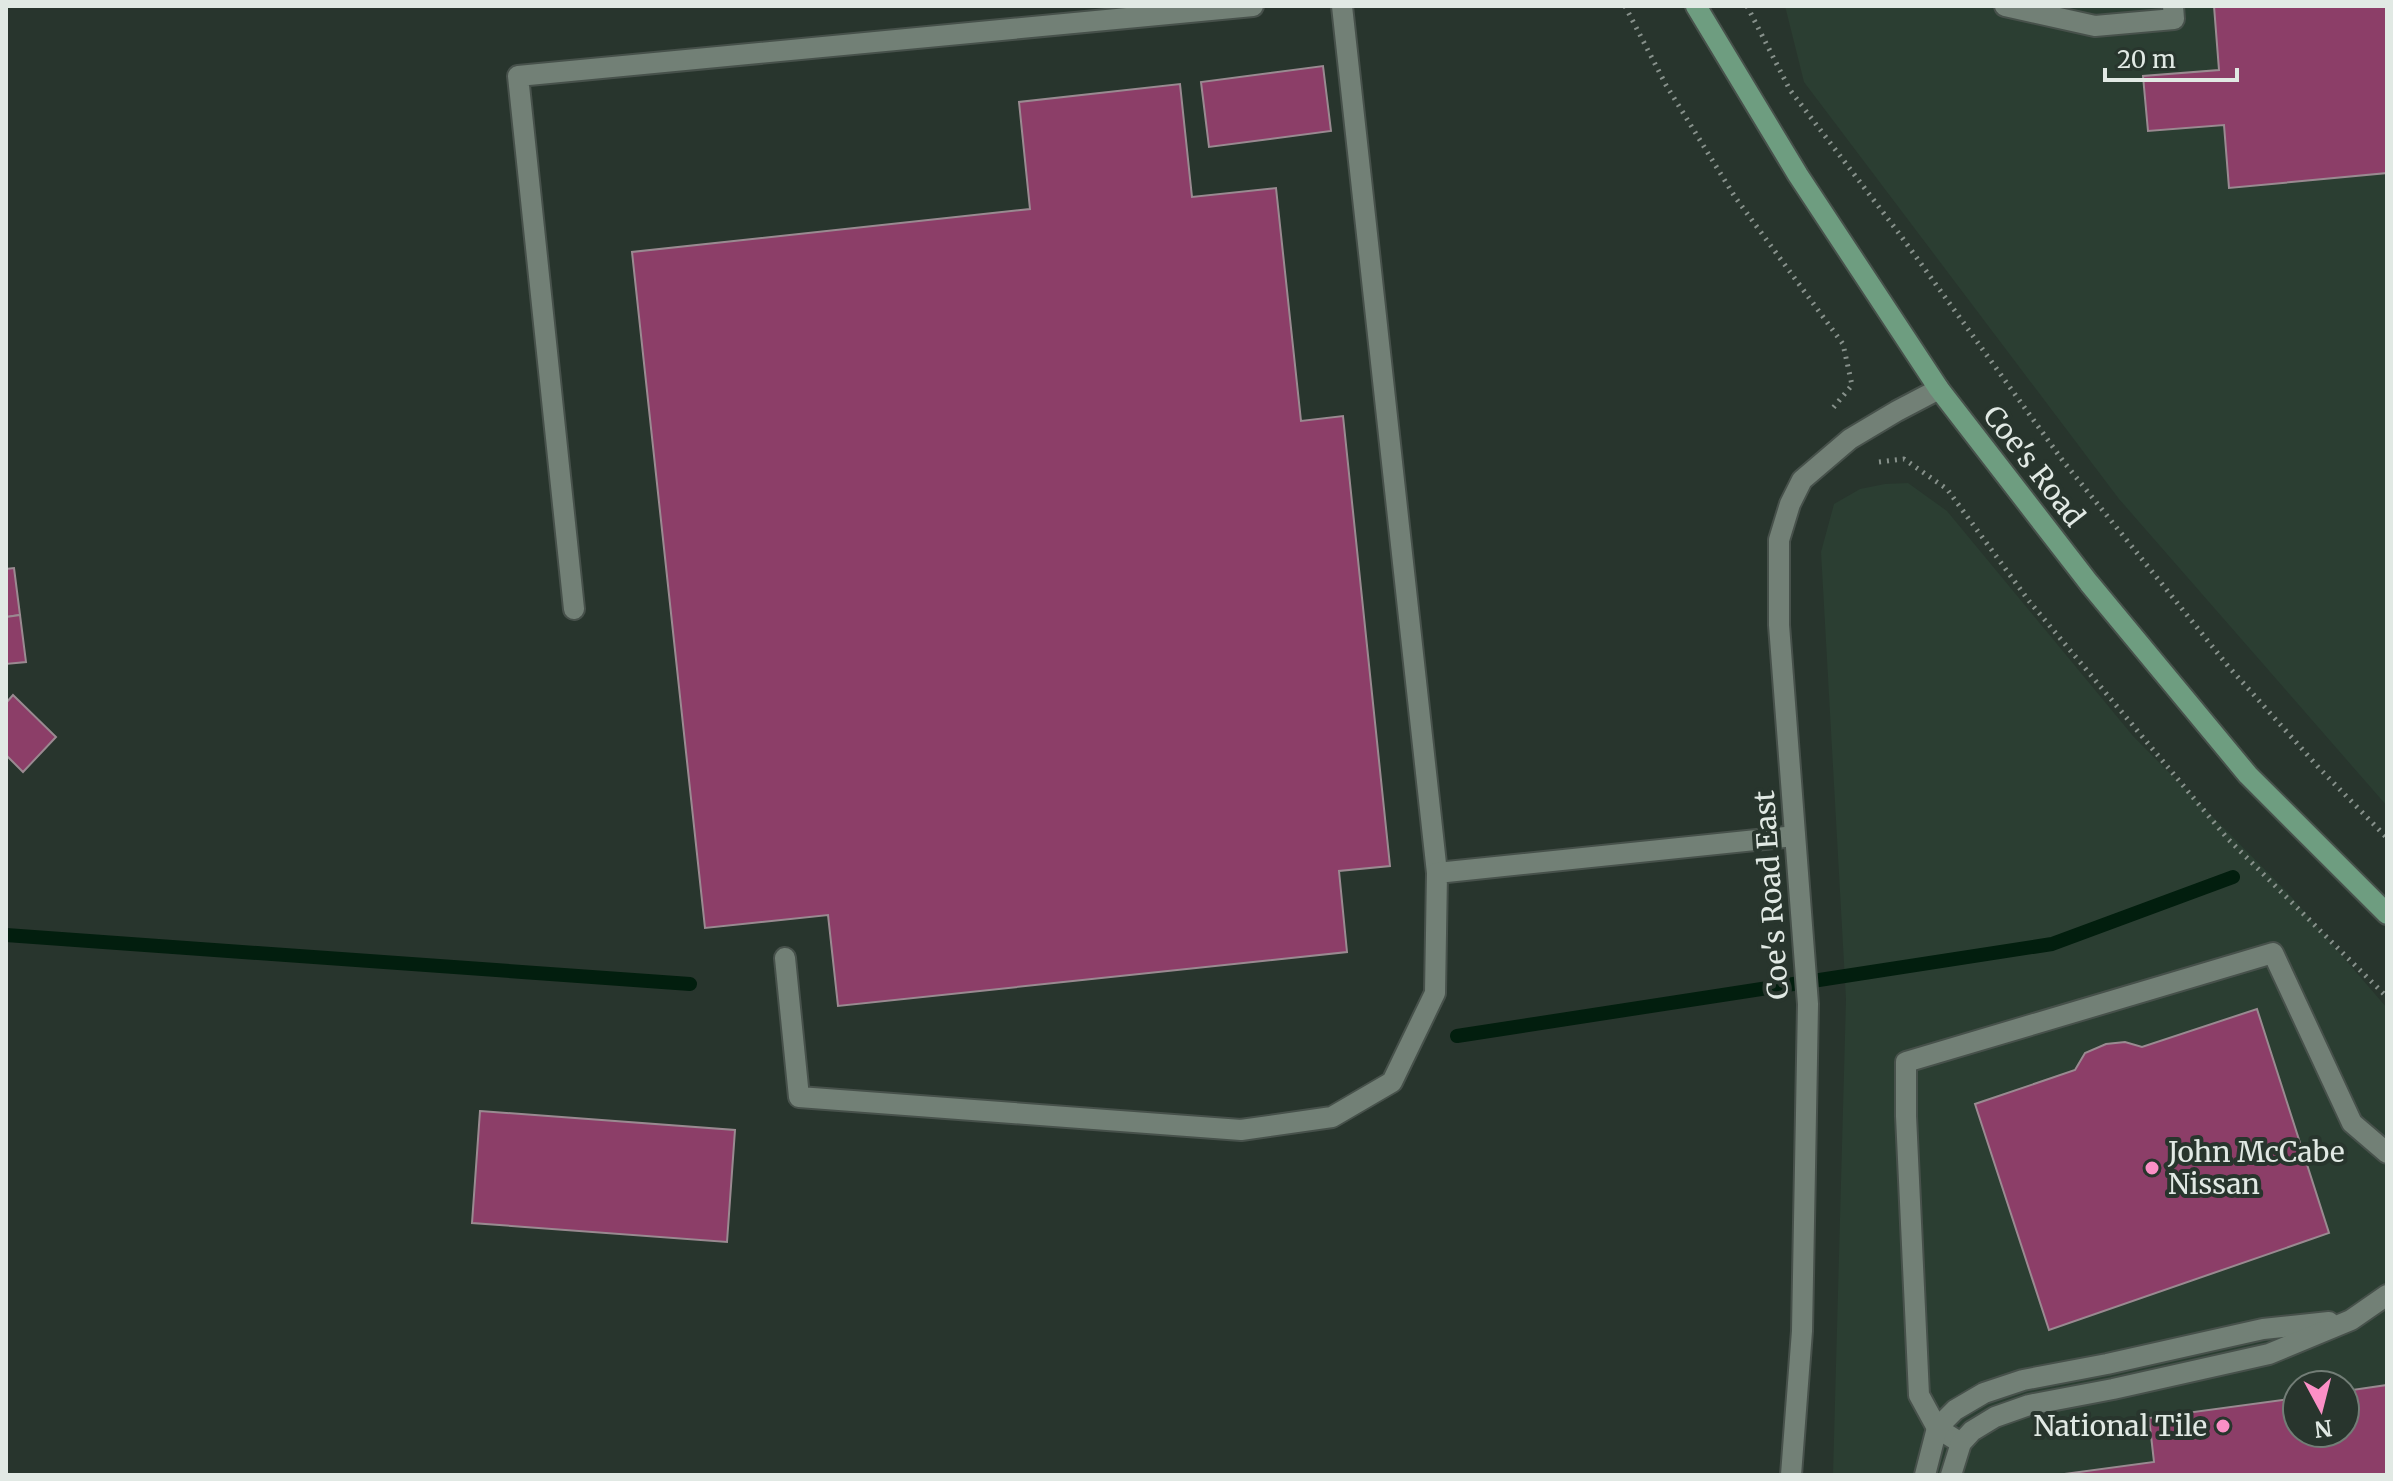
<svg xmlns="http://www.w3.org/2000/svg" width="2393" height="1481" viewBox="0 0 2393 1481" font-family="Merriweather,serif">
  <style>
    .built { fill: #2b3e32; fill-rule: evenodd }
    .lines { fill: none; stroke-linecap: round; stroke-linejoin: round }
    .stream { stroke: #021e0e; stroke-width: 14 }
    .building { fill: #8c3e68; stroke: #9a8a91; stroke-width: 2 }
    .minor-casing { stroke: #47514b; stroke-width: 24 }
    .major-casing { stroke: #47514b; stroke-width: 24 }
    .path { stroke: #87918b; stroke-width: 5; stroke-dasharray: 2 6; stroke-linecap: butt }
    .minor { stroke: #728076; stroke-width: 20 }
    .major { stroke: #6e9d80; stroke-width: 20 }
    .poi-dot { fill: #fb8fc6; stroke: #28352d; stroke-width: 3 }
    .labels { text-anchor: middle; stroke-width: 8; stroke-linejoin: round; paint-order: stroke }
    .street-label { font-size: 28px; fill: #e1e9e4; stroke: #28352d }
    .poi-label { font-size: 28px; fill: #e1e9e4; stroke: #28352d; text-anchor: start }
  </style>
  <rect width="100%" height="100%" fill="#28352d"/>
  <g class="built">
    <path d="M1785,6H2387V806L2119,499L1804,82Z"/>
    <path d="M1908,483L1947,511L2133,736L2288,893L2387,1008V1475H1833L1846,999L1821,552L1834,504L1860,489L1885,484ZM2297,1385H2345V1433H2297Z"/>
  </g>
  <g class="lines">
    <g class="stream">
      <path d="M6,935L690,984"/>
      <path d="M1457,1036L2052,944L2233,877"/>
    </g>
  </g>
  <g class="building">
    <path d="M2214,6H2387V173L2229,188L2224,125L2148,131L2143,76L2219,70Z"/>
    <path d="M1323,66L1331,131L1209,147L1201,82Z"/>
    <path d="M1180,84L1192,197L1276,188L1301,421L1343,416L1390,866L1339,871L1347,952L838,1006L828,915L705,928L632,252L1030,209L1019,102Z"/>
    <path d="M14,568L20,615L6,617V569Z"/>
    <path d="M20,615L26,662L6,664V617Z"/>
    <path d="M13,695L56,737L23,772L6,755V703Z"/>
    <path d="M2257,1009L2329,1233L2049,1330L1975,1104L2075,1070L2085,1053L2106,1044L2125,1042L2142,1047Z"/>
    <path d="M480,1111L735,1130L727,1242L472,1223Z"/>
    <path d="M2387,1385V1475H2057L2154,1462L2149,1418L2297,1398V1433H2345V1391Z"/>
  </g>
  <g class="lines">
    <defs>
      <g id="minor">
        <path d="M1342,6L1437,873"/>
        <path d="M2005,6L2095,26L2174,19L2173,6"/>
        <path d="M574,609L518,76L1253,6"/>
        <path d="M785,958L799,1097L1241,1130L1332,1117L1392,1082L1435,993L1437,873L1795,836"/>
        <path d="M1961,1443L1937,1428L1919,1395L1906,1116V1062L2273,953L2352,1123L2387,1153"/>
        <path d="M1791,1475L1802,1331L1808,1004L1779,625V540L1790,504L1802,480L1850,439L1897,411L1939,389"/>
        <path d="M1925,1475L1937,1428L1955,1410L1984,1393L2023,1380L2107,1364L2263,1329L2329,1322"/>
        <path d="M1951,1475L1961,1443L1972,1431L1995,1417L2029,1405L2113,1389L2269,1354L2351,1320L2387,1295"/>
      </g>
      <path id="major" d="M1696,6L1798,175L1939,389L2089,583L2248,775L2387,914"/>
    </defs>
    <use href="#minor" class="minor-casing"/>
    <use href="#major" class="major-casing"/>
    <g class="path">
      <path d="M1625,6L1666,85L1735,197L1843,344L1852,385L1833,408"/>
      <path d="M1747,6L1790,90L1901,236L2063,461L2228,666L2320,769L2387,838"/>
      <path d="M1879,462L1904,459L1947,489L2029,601L2227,838L2387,997"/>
    </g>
    <use href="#minor" class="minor"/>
    <use href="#major" class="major"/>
  </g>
  <g class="poi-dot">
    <circle cx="2152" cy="1168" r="8"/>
    <circle cx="2223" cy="1426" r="8"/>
  </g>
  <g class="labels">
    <g class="street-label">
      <text transform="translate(2034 466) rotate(52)" y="10">Coe's Road</text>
      <text transform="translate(1771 895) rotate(-94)" y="10">Coe's Road East</text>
    </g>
    <g class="poi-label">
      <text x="2168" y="1162">John McCabe<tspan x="2168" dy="32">Nissan</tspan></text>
      <text x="2207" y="1436" text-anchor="end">National Tile</text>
    </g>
  </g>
  <rect width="2393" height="1481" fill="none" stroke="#e1e9e4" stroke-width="16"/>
  <g transform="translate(2321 1409) rotate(173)"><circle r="38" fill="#28352d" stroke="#727d76" stroke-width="2"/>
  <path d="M0-6L14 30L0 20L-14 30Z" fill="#fb8fc6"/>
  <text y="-12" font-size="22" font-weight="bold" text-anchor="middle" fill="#e1e9e4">N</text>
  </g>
  <path d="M2105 68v12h132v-12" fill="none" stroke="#e1e9e4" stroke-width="4"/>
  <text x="2117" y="68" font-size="24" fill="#e1e9e4" stroke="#28352d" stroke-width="6" paint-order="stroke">20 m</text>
</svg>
